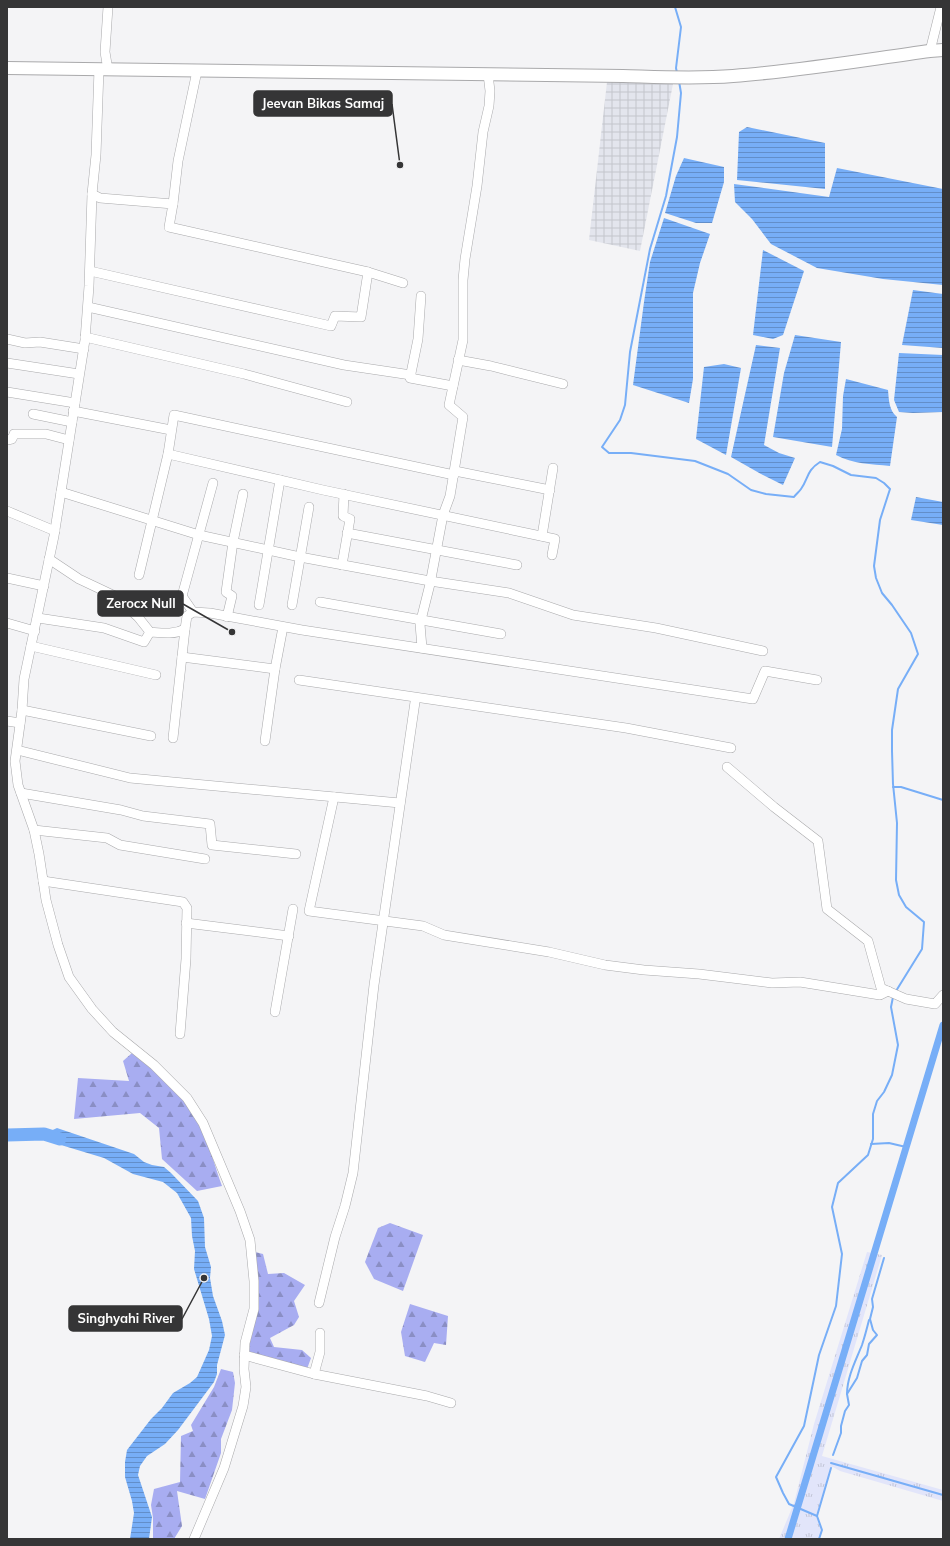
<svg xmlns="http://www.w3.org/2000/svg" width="950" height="1546" viewBox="0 0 950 1546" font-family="Mulish,sans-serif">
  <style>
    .industrial { fill: url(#industrial-grid) }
    .grass { fill: url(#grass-tufts) }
    .forest { fill: url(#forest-firs) }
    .water { fill: url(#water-rules) }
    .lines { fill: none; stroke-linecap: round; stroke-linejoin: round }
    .stream { stroke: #77aef7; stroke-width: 2 }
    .canal { stroke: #77aef7; stroke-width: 7 }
    .river { stroke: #77aef7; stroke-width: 13 }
    .minor-casing { stroke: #a9a9ab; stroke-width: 10 }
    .major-casing { stroke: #a9a9ab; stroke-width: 14 }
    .minor { stroke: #fff; stroke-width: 9 }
    .major { stroke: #fff; stroke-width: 12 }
    .leader { fill: none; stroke: #353536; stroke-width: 1.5 }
    .callout-dot { fill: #353536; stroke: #f4f4f6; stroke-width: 1.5 }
    .callout { fill: #353536; stroke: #353536; stroke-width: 1.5 }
    .callout-label { font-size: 13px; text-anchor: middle; font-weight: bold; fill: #fff }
  </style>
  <defs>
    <pattern id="industrial-grid" width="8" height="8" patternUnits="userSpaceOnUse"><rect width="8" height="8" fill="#e3e5ed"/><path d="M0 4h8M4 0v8" fill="none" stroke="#c3c5cc"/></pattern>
    <pattern id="grass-tufts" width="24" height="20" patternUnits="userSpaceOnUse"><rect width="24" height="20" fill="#e2e5fa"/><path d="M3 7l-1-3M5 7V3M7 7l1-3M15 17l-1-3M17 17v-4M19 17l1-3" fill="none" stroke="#c2c5d7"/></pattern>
    <pattern id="forest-firs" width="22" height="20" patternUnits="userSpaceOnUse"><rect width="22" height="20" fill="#a8adf1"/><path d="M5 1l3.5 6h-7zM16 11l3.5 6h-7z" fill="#8a8ec4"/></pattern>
    <pattern id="water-rules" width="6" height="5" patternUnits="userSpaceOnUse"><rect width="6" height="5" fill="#77aef7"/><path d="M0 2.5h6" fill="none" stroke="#628ec9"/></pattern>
  </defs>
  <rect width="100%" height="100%" fill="#f4f4f6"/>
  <path class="industrial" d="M607,82L673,84L640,251L589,240Z"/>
  <path class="grass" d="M867,1252L882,1255L822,1456L943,1490V1501L840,1471L833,1467L831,1468L817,1516L822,1530L819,1539H779L794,1503L814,1424Z"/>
  <g class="forest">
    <path d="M132,1053C158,1074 187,1097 201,1127C210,1146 215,1167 222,1186L197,1191L162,1159L159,1128L140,1113L74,1119L78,1078L129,1081L123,1061Z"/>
    <path d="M390,1223L423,1235L403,1291L374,1279L365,1262L378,1228Z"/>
    <path d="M255,1252L263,1254L268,1274L284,1273L305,1285L294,1301L299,1317L294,1325L270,1338L274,1347L302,1350L311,1358L307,1369L248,1353Z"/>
    <path d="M410,1304L448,1316L446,1345L434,1343L425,1362L405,1356L401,1332Z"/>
    <path d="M221,1369L233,1372L235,1383L232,1410L221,1439V1453L205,1499L177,1491L182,1526L174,1539H153V1518L151,1505L154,1489L180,1482L181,1436L193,1431L191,1425L214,1387Z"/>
  </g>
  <g class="water">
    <path d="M747,127L825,143V189L737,180L739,132Z"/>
    <path d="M684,158L724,167V182L712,223H696L665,213L676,176Z"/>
    <path d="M837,168L943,189V285L883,279L817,268L771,244L752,219L735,202L734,184L829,197Z"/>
    <path d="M664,218L710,234L700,263L693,293V379L689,403L633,385L644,302L650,262Z"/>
    <path d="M763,250L804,271L783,335L773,339L753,335Z"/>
    <path d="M913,290L943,294V348L902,345Z"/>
    <path d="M795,335L841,342L832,447L773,437L784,373Z"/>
    <path d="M756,345L780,348L764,445L779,453L795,458L783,485L761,474L731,457Z"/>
    <path d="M899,353L943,355V412L913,413L899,412L894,400Z"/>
    <path d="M724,364L741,368L726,455L696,439L704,367Z"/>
    <path d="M846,379L888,390C889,401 889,410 897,417L890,466C871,464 853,464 836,455L842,429L843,396Z"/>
    <path d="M916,497L943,502V525L911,520Z"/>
    <path d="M57,1128L134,1154L144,1162L152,1165L164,1167L171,1173L198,1201L204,1218L205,1247L211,1267L210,1278L213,1296L222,1321L225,1335L217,1365V1374L214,1382L178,1430L165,1444L147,1456L140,1466L138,1475L152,1517L149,1539H130L134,1513L132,1501L125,1477V1462L127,1450L151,1419L162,1408L173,1393L190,1383L197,1377L209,1350L212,1336L209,1319L194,1269L195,1251L192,1236L191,1218L177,1193L163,1182L133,1174L104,1158L51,1142L44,1134Z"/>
  </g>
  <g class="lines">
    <g class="stream">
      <path d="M675,7L681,27L676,68L677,73"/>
      <path d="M679,81L681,93L677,137L666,196L650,249L630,352L625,405L620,420L602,447L609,453H631L695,461L728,474L751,490L766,494L794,497C796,494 799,492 801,489C809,478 806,471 820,462L833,466L851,475L876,478L884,483L890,489L880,520L874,566L876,578L882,593L892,605L911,633L918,654L898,689L892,730V751L893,784L897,823L896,880L899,895L906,907L924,922L922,949L896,991"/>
      <path d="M893,787H901L943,800"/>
      <path d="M871,1144L889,1143L906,1147"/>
      <path d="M847,1394C847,1377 856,1360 862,1345C865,1336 867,1328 869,1320"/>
      <path d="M833,1455L841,1433V1426L845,1411L849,1405L847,1394L857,1378L862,1361L867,1355L869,1344L877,1335L873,1330L870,1319L873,1307L872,1299L884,1258"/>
      <path d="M831,1463L943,1495"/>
      <path d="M817,1516L831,1468"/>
      <path d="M819,1539L822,1530L817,1516L789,1504L783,1493L776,1477L804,1426L819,1355L836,1306L842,1254L832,1207L838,1183L868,1155L873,1139V1114L877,1101L884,1092L892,1075L898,1045L891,1007L893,997"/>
    </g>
    <path class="canal" d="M788,1539L943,1025"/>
    <path class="river" d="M7,1135L44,1134L60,1139"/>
    <defs>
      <g id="minor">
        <path d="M930,51L941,7"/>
        <path d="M99,69L96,155L92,194L89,286L85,340L54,536L24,679L22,710L15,761L18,785L34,830L39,854L46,900L58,945L69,977L92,1009L113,1032L154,1065L187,1098L203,1123L240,1211L250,1240L254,1281V1309L245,1343L244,1369L246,1387L243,1406L224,1468L194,1539"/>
        <path d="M108,70L105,52L108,7"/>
        <path d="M92,194L100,198L173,204L169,227L368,272L403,283"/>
        <path d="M173,204L178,161L197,71"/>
        <path d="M90,271L331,326L335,316L361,317L368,272"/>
        <path d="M421,296L418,339L410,378L453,386"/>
        <path d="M88,307L344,365L411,375"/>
        <path d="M85,337L244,374L347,402"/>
        <path d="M7,339L25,343L40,342L84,349"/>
        <path d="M458,360L491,366L563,384"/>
        <path d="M7,363L79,374"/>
        <path d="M7,392L75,403"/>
        <path d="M73,411L171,430"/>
        <path d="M33,414L72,422"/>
        <path d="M7,440L12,439L14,434H46L69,440"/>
        <path d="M168,454L323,490L555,539L552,555"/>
        <path d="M455,471L550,490"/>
        <path d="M61,492L199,535L300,557L381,572L430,581L509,593L573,615L656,628L763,651"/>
        <path d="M7,511L55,531"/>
        <path d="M347,533L517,565"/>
        <path d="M542,536L553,468"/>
        <path d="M49,559L79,579L115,596L138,617L150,632C162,633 174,635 185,629L187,616L193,612L210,613L302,630L753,699L765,671L817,680"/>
        <path d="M342,565L350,519L343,516L344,494"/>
        <path d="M139,575L168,454L174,415L454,475"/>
        <path d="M7,578L44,586"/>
        <path d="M320,602L501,634"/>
        <path d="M259,605L280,480"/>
        <path d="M292,605L309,507"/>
        <path d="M193,612L182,596L213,483"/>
        <path d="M227,617L232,596L226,592L233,542L243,494"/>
        <path d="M38,618L104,628L144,642L150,632"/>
        <path d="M7,623L35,631"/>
        <path d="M31,646L156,675"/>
        <path d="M422,648L420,624L430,584L443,515L450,496L463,417L449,405L463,340V280L465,259L477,186L483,132L489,106L490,91L488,74"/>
        <path d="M182,657L275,669"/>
        <path d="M299,680L626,728L731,748"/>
        <path d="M22,710L151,736"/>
        <path d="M7,721L20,723"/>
        <path d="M173,738L185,629"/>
        <path d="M265,741L275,669L283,627"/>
        <path d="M17,750L130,778L400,803"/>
        <path d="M727,767L774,807L818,841L827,909L868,941L881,988L906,999L935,1004L943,995"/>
        <path d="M21,793L121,810L143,816L210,824L212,845L296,854"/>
        <path d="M334,797L309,911L423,926L444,935L549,952L605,965L644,970L699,974L772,983L800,982L880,995L888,991"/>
        <path d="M34,830L107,838L120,845L205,859"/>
        <path d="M43,881L183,902L187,908L186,959L180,1034"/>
        <path d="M186,923L289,936"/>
        <path d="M275,1012L293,909"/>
        <path d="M319,1303L335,1237L345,1206L353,1173L374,985L415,702"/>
        <path d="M244,1355L314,1374L427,1396L451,1403"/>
        <path d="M314,1374L320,1352V1333"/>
      </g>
      <path id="major" d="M7,68L623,76C659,77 696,79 733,76C799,71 864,60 930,51L943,50"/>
    </defs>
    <use href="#minor" class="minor-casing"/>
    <use href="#major" class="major-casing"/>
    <use href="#minor" class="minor"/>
    <use href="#major" class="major"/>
  </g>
  <path class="leader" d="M400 165L392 104M232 632L183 604M204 1278L182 1319"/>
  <g class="callout-dot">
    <circle cx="400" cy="165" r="4"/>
    <circle cx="232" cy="632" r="4"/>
    <circle cx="204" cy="1278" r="4"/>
  </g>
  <g class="callout">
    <rect x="254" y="91" width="138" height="25" rx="4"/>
    <rect x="98" y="591" width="85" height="25" rx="4"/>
    <rect x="69" y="1306" width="113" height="25" rx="4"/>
  </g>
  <g class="callout-label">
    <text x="323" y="108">Jeevan Bikas Samaj</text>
    <text x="141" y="608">Zerocx Null</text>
    <text x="126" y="1323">Singhyahi River</text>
  </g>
  <rect width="950" height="1546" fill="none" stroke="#353536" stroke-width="16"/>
</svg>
